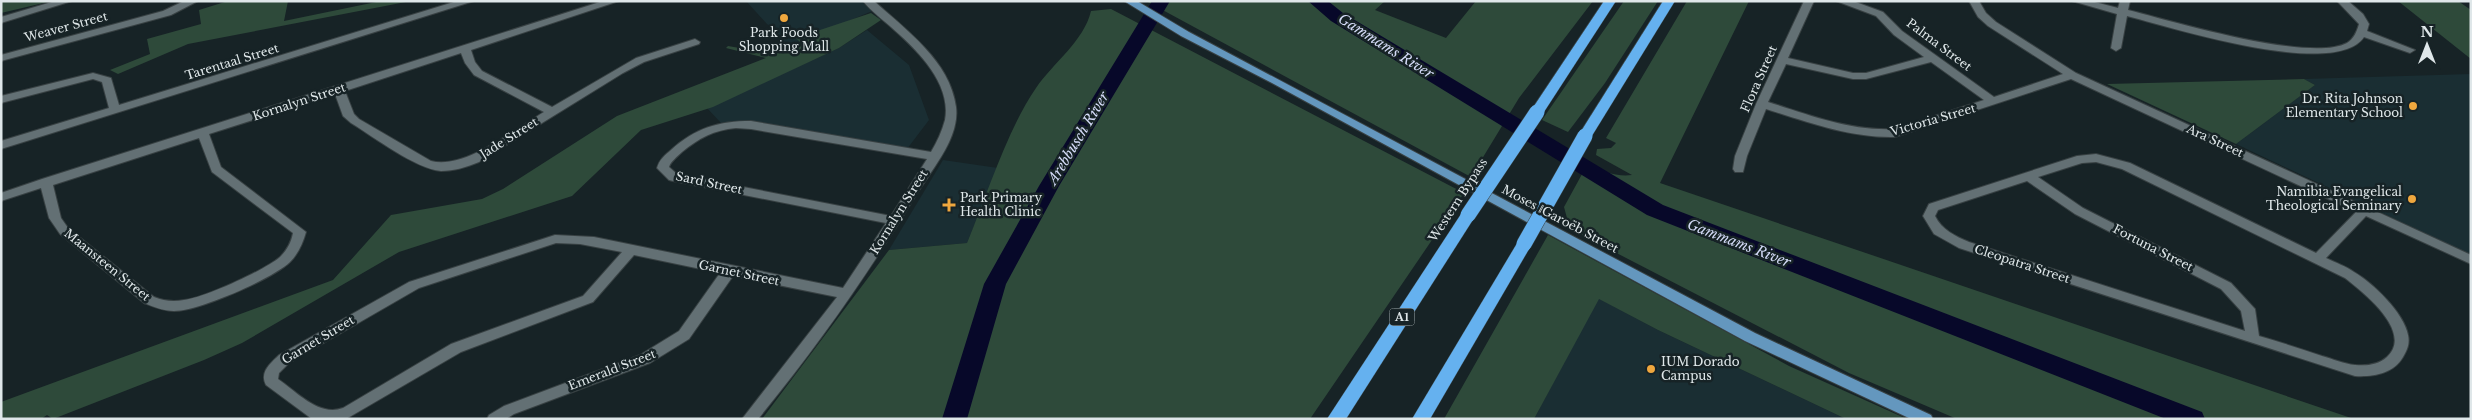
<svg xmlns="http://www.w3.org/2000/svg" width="2472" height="420" viewBox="0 0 2472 420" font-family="'Libre Baskerville',serif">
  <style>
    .built { fill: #1a2e33 }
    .green { fill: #2e4a3a }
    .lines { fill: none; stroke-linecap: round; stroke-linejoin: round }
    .river { fill: #070829; fill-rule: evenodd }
    .minor-casing { stroke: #384143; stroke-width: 2 }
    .major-casing { stroke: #384143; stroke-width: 2 }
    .highway-casing { stroke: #384143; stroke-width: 1 }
    .minor { fill: #637074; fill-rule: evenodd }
    .major { fill: #6497be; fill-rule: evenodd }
    .highway { fill: #65b1ef; fill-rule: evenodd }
    .highway-bridge-casing { stroke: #384143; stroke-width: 16; stroke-linecap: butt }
    .highway-bridge { stroke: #65b1ef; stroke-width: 15 }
    .poi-dot { fill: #efa73e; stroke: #172326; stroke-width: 2 }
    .labels { text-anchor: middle; stroke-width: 5; stroke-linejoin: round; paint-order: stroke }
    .shield { fill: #172326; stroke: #a3acae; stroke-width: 1 }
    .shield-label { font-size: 11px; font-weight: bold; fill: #dfe7e9 }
    .street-label { font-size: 12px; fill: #dfe7e9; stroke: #172326 }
    .poi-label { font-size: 12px; fill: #dfe7e9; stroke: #172326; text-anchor: end }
    .water-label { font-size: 14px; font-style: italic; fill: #d4dbf7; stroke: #172326 }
  </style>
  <rect width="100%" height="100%" fill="#172326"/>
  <g class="built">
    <path d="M746,1H868L877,9L787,47L775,30L767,24Z"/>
    <path d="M867,30L909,65L929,120L907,149L754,121L721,123L707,108L839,48Z"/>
    <path d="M2471,74V255L2236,144L2315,85L2304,79Z"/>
    <path d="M943,160L998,168L967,243L889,250Z"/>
    <path d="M1598,298L1658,330L1846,419H1534Z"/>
  </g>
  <g class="green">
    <path d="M1,1H52L1,13Z"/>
    <path d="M228,1H288L284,21L381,1H411L188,44L118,74L110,70L150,54L147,39L201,24L199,10Z"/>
    <path d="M1146,1H1385L1375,10L1446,38L1476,1H1593L1519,98L1471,177Z"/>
    <path d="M1624,1H1658L1605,83L1568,132L1542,120Z"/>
    <path d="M1687,1H1749L1660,183L2354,419H1957L1849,373L1570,229L1564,207L1587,165C1602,171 1616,177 1632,175L1596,155L1597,149L1611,148L1616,143L1606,138Z"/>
    <path d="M2398,1H2458L2471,10V59Z"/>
    <path d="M1111,9L1464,193L1310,419H762L889,250L967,243C987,195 1007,130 1036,88C1053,63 1084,41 1091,11Z"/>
    <path d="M871,13L881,20L839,48L747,91L713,107L641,130L572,196L399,252L242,343L204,360L53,419L47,415L41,419H1V402L333,280L391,215L482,199L503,189L617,116L766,58L726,48L728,46L775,54L801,43L796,38Z"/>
    <path d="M2304,79L2315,85L2236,144L2107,84Z"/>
    <path d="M1548,235L1789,366L1907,419H1846L1658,330L1599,299L1534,419H1444Z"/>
  </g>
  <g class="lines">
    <g class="river">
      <path d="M1152,1H1170L1059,186L1006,284L967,419H942L984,284L1039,186Z"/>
      <path d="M1308,1H1328L1343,13L1663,205L2202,412L2205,419H2166L1647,215L1331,21Z"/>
    </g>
    <defs>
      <g id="minor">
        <path d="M55,1H72L1,23V17Z"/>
        <path d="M184,1H198L171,15L1,61V55L163,11Z"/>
        <path d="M457,1H474L1,149V141L109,108L102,82L93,79L1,103V96L93,73L111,78L119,105Z"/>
        <path d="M603,1H619L471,50L475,62L482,71L552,107L636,58L695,39L700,42L699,44L644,62L623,73L479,162C467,167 454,171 441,171C416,169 374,137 351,123L343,116L335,94L209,134L221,167L306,232C303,243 298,254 290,262C272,279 199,311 174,311C163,311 154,307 144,303L60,234L49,218L41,188L1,201V193L42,179ZM461,53L465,63L474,75L544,112C515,129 465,170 431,161L359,119L354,114L345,91ZM199,138L212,172L293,233C291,243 287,250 280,257C265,270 204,298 184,300C173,302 164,301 154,297L68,228L61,218L53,185Z"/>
        <path d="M863,1H874C906,30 950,61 956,107C960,138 932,169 916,195C868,274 818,346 758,419H742L837,297L733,276L689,339L650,363L514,414L506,419H487L489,415L504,406L640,355L679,331L720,273L634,255L593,302L461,352L346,419H312L266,385C259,372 271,363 279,355L409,282L555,235L594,237L843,288L886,223L673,181L669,180L657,168C659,160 665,155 671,150C695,128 719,121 751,121L931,152C937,142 942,131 945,120C952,83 916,49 891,27C882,19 871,11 863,1ZM736,128L751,129L927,159L891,216L677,174L669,167C671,161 677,157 682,152C699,138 714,130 736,128ZM556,243L580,244L622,252L583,296L451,344L343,408C319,417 297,392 278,379L279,373L289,363L419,288Z"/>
        <path d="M1804,1H1814L1788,58L1853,73H1866L1924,57L1894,35L1876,16L1836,1H1853L1883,12L1902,31L1994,97L2063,74L1988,26L1978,17L1969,1H1979L1986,13L1996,22L2076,73L2471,255V264L2366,216L2326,258C2336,263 2346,266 2354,272C2373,283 2404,313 2408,335C2410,344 2407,350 2403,357C2393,374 2373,377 2355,376L1959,248L1934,234L1923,216L1929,204L2077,156L2096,154L2130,163L2316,253L2356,212L2071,79L1895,137C1850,138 1808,122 1766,109L1747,156L1743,172H1735L1733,169L1735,156L1756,104ZM1931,62L1984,100L1894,129C1850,131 1810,115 1768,102L1786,64L1853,79H1866ZM2096,162L2122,169L2345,278C2363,292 2414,332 2387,357C2378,365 2367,366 2355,365C2344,364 2333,359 2322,356C2301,349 2280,342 2259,336L2255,309L2231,283L2083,208L2038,177L2082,163ZM2027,181L2075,214L2221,289L2241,311L2245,331L1969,242C1955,236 1942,230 1935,216L1938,210Z"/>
        <path d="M2072,1H2091L2118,8L2120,1H2130L2128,10C2172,21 2310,63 2347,43C2354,39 2357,31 2359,24L2337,1H2348L2363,14L2369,24L2367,31L2415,50L2410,53L2364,37C2335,80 2171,27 2127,16L2121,48L2116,51L2111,48L2117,14Z"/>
      </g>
      <path id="major" d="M1124,1H1137L1189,32L1755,333L1931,415L1933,419H1911L1745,341L1272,83L1181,36Z"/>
      <g id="highway">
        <path d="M1604,1H1616L1542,115H1532L1530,112Z"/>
        <path d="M1663,1H1675L1590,139H1580L1578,136Z"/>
        <path d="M1468,210L1476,215L1346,419H1327L1463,211Z"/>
        <path d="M1524,239L1529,240L1532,244L1430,419H1412L1519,240Z"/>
      </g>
    </defs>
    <use href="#minor" class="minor-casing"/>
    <use href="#major" class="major-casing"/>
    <use href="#highway" class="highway-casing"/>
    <use href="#minor" class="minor"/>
    <use href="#major" class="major"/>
    <use href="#highway" class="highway"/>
    <defs>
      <g id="highway-bridge">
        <path d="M1468,215L1537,112"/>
        <path d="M1524,244L1585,136"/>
      </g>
    </defs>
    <use href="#highway-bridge" class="highway-bridge-casing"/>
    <use href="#highway-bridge" class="highway-bridge"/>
  </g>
  <g class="poi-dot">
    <circle cx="784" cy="18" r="5"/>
    <circle cx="2413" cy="106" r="5"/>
    <circle cx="2412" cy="199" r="5"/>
    <path d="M946.5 197.5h5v5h5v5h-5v5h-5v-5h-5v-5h5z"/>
    <circle cx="1651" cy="369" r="5"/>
  </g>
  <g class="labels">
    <rect class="shield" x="1389.5" y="308.5" width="25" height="17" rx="4"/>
    <g class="shield-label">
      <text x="1402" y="321">A1</text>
    </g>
    <g class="street-label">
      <text transform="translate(66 27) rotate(-15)" y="4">Weaver Street</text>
      <text transform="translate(1939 45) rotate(37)" y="4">Palma Street</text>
      <text transform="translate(232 62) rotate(-17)" y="4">Tarentaal Street</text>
      <text transform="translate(1759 79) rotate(-66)" y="4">Flora Street</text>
      <text transform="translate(299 102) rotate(-18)" y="4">Kornalyn Street</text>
      <text transform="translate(1933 120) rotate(-16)" y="4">Victoria Street</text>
      <text transform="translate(509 138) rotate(-32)" y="4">Jade Street</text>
      <text transform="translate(2215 141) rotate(25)" y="4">Ara Street</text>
      <text transform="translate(709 183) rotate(12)" y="4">Sard Street</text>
      <text transform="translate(1458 200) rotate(-57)" y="4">Western Bypass</text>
      <text transform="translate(899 212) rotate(-58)" y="4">Kornalyn Street</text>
      <text transform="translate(1560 219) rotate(28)" y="4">Moses ǁGaroëb Street</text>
      <text transform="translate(2153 248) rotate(27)" y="4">Fortuna Street</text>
      <text transform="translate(2022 264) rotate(18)" y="4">Cleopatra Street</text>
      <text transform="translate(107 265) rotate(39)" y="4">Maansteen Street</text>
      <text transform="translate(739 273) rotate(12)" y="4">Garnet Street</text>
      <text transform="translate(318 340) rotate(-31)" y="4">Garnet Street</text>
      <text transform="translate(612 370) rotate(-21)" y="4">Emerald Street</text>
    </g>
    <g class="poi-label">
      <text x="784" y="37" text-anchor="middle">Park Foods<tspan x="784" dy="14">Shopping Mall</tspan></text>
      <text x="2403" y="103">Dr. Rita Johnson<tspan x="2403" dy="14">Elementary School</tspan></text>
      <text x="2402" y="196">Namibia Evangelical<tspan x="2402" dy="14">Theological Seminary</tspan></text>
      <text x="960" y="202" text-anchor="start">Park Primary<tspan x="960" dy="14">Health Clinic</tspan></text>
      <text x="1661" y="366" text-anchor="start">IUM Dorado<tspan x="1661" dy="14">Campus</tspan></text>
    </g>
    <g class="water-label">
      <text transform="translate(1386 46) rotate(32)" y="5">Gammams River</text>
      <text transform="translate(1078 138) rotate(-59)" y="5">Arebbusch River</text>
      <text transform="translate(1739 243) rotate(21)" y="5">Gammams River</text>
    </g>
  </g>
  <rect width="2472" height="420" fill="none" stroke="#dfe7e9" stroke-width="5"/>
  <g transform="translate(2427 45)" stroke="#172326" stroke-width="4" paint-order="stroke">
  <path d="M0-4L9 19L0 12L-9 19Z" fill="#dfe7e9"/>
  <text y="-8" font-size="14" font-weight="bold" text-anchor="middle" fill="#dfe7e9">N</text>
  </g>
</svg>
